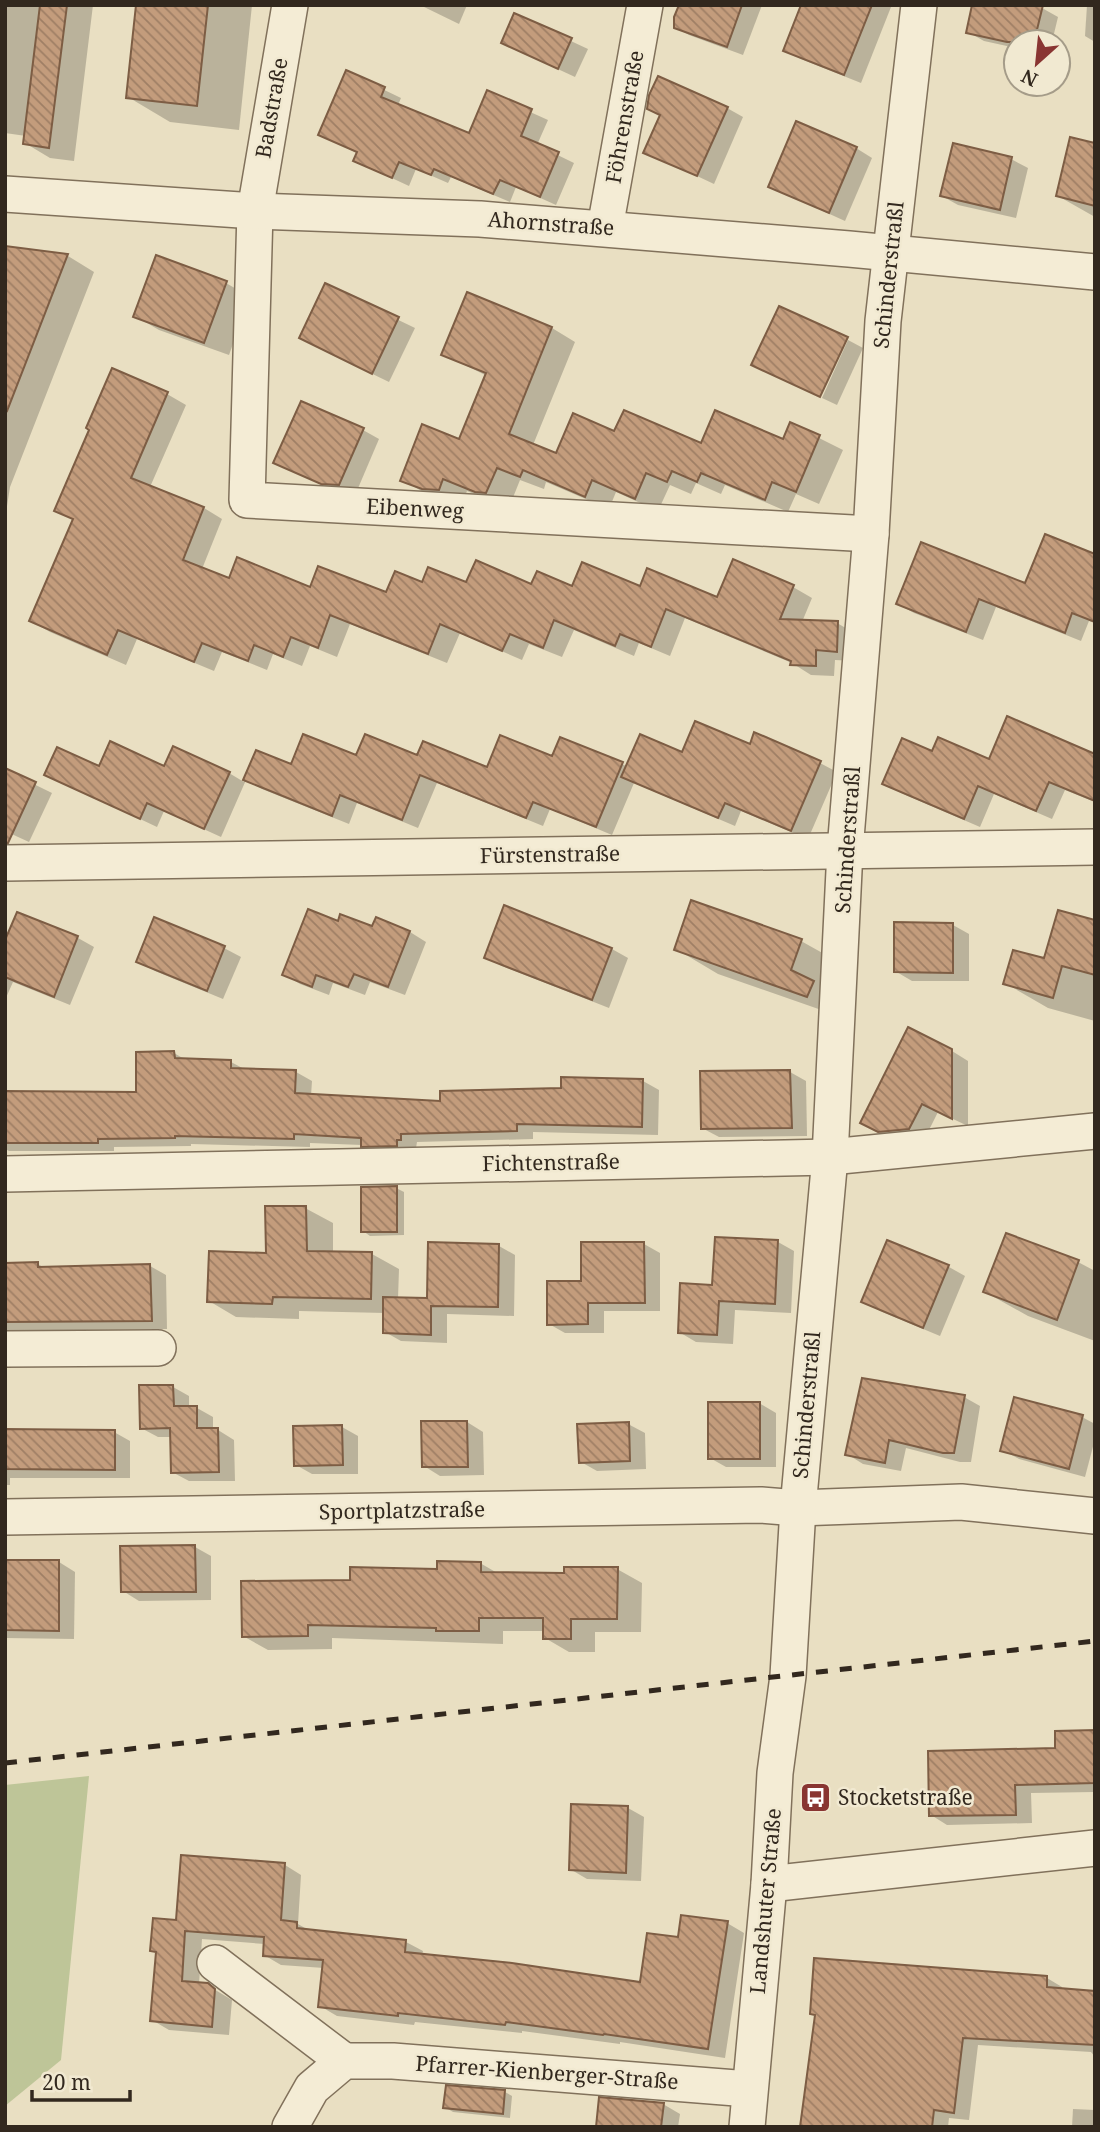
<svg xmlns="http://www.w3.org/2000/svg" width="1100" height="2132" viewBox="0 0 1100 2132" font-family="'Noto Serif',serif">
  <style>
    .grass { fill: #bec598 }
    .shadow { fill: #0003 }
    .building { fill: url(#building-back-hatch); stroke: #7d5d44; stroke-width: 2 }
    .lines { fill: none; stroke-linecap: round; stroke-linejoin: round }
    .minor-casing { stroke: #81715b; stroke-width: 38 }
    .minor { stroke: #f4ecd5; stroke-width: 35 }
    .rail { stroke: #32281e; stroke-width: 5; stroke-dasharray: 12 12; stroke-linecap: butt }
    .labels { text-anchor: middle; stroke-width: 5; stroke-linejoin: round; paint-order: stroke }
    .street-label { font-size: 21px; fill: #32281e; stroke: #f1e9d1 }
    .poi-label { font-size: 21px; fill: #32281e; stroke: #f1e9d1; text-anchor: start }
  </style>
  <defs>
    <pattern id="building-back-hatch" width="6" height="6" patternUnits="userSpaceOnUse" patternTransform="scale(1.75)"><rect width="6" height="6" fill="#c39c7c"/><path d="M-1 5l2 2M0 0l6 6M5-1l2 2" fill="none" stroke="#9f7f65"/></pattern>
  </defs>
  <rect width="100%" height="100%" fill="#e9dfc2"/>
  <path class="grass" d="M89,1776L61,2060L5,2106V1785Z"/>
  <g class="shadow">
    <path d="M5,5H93L74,161L50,158L25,143L26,136L5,133Z"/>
    <path d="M138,5H252L239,130L170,122L128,97Z"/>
    <path d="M420,5H467L459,24Z"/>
    <path d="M681,5H762L743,55L689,35L673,26Z"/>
    <path d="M803,5H887L891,7L861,83L801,59L785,50Z"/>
    <path d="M1087,5H1095V42L1085,36Z"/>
    <path d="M1042,8L1058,17L1052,42H1016V48L984,41L968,32Z"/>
    <path d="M515,15L588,49L575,77L519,51Z"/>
    <path d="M347,72L401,98L398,105L470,135L488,93L548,120L537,145L574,163L556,205L516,187L510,202L451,177L448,183L416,169L409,186L355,161L359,154L320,135Z"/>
    <path d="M727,108L743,117L714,184L646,152Z"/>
    <path d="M1095,144V217L1058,196Z"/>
    <path d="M856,148L872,158L845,221L770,187Z"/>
    <path d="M1011,159L1028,168L1016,218L958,205L942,196Z"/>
    <path d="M5,248L68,256L94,272L10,487L5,519Z"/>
    <path d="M226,283L250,297L229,355L159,330L135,316Z"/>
    <path d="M326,285L415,328L389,382L317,347Z"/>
    <path d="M468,295L552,328L575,342L533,445L557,455L615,434L702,445L783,442L791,424L843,450L819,504L796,494L788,512L725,485L721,494L696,483L691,494L670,485L658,511L616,492L609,509L546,482L544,489L520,480L510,505H500L467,491L462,503L425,493L402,480L460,442L487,376L443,354Z"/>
    <path d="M848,340L863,348L837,405L822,398Z"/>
    <path d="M167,394L186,405L150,487L204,508L222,519L202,569L230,580L387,595L423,584L641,588L718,599L734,562L793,587L812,598L802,622L837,623L856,634L855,661L835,660L834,676L811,675L792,663L685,618L670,656L639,643L634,656L574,630L562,657L529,644L522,660L460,633L447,663L350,624L337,657L310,646L302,666L273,654L267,670L222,652L214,671L137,639L126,665L50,632L31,621L75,521L56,511Z"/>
    <path d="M363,430L379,439L356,493L339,492L276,463Z"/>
    <path d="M1095,556V623L1089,621L1081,641L996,607L983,640L914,613L898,604L1026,586Z"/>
    <path d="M755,735L820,763L837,772L808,839L741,811L735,826L634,783L612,835L550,809L543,826L437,783L418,828L357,803L349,824L262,789L246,780L221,837L164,811L157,827L47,775L100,768H165L229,773L244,782L256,752L292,767L357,757L418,758L488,769L553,759L622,764L628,767L683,754L751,746Z"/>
    <path d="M933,754L990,761L1095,756V802L1065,790L1052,819L994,794L980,827L901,793L885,783Z"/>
    <path d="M5,770L52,793L29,842L5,831Z"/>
    <path d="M505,908L612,949L628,958L609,1008L502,966L486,957Z"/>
    <path d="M18,914L78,938L94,947L70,1005L13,982L5,1000V945Z"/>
    <path d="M377,919L410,932L426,942L405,995L370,982L365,995L333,983L329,995L300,984L284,974L339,923L373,929Z"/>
    <path d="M155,920L224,948L241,957L223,999L155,971L138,962Z"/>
    <path d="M1095,922V1021L1048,1008L1005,983L1046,960Z"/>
    <path d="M953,925L969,934V981H912L895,971Z"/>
    <path d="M801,941L844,965L833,994L855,1007L850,1020L718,974L676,949Z"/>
    <path d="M952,1051L968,1061V1126L938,1112L925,1138L895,1140L862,1123Z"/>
    <path d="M174,1053L186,1060L231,1062L246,1070L296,1072L312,1081L311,1096L442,1103L643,1081L659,1090L658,1135L533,1132V1139L417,1142L416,1148H412V1154L378,1155L362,1145L310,1143V1147L191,1144V1146L114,1147V1151H9L5,1149V1092L138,1093Z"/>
    <path d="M790,1072L806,1081L807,1136L719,1137L702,1128Z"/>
    <path d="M396,1188L404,1192V1235L370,1236L363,1231Z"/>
    <path d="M305,1208L333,1223V1253L372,1254L399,1269L398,1299L429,1300L499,1246L515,1255L514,1316L447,1314V1343L401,1341L385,1332V1313L299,1311V1319L236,1317L209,1301L267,1255Z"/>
    <path d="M1007,1235L1078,1262L1095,1271V1341L1028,1316L985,1292Z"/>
    <path d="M778,1242L794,1251L791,1313L735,1310L733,1344L696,1342L679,1332Z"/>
    <path d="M888,1242L949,1267L965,1276L940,1336L880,1311L863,1301Z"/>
    <path d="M644,1244L660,1253V1311H604V1333H565L549,1324L583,1282Z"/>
    <path d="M38,1264L46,1269L150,1266L166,1275L167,1329L5,1331V1265Z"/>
    <path d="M173,1387L189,1396V1408H197L213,1417V1430H218L234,1440L235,1481H189L172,1472V1437H158L141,1428Z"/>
    <path d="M964,1397L980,1406L971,1462H960L906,1448L901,1471L863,1464L847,1454Z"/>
    <path d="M759,1403L776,1413V1467H726L710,1458Z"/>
    <path d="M1082,1417L1095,1424V1439L1085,1477L1019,1459L1003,1450Z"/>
    <path d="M467,1422L483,1432L484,1475L440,1476L424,1466Z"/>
    <path d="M628,1424L645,1433L646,1469L597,1471L581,1462Z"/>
    <path d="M342,1427L358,1436V1474H312L296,1465Z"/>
    <path d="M5,1432H114L130,1441V1478H10V1485H5Z"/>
    <path d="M195,1547L211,1556V1600L139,1601L123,1591Z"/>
    <path d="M5,1561L59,1562L75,1572L74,1639L5,1638Z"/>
    <path d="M480,1563L499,1574L566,1575L617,1569L642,1583L641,1632H595V1652H569L545,1638V1631H503V1644L332,1638V1649L268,1650L243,1636L351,1582L438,1571Z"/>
    <path d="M1095,1732V1792L1031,1793L1032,1823L947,1825L931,1815Z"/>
    <path d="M628,1808L644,1817L641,1881L587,1879L570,1869Z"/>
    <path d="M285,1865L301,1875L298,1924L310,1931L406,1942L423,1951L422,1955L642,1984L680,1939L727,1923L744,1933L725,2058L620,2042V2044L522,2031V2033L415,2022L414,2025L337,2016L320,2006L324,1968L281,1965L264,1955L265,1944L202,1939L199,1984L207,1985L232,2000L229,2035L169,2030L152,2020L158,1954L152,1950L177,1922Z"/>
    <path d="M1047,1978L1062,1987V1990L1095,1992V2057L1091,2052L978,2045L969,2120L949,2118L948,2127H802L817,2016L812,2013Z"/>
    <path d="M505,2092L512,2096L510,2118L453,2112L445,2107Z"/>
    <path d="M663,2104L680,2114L678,2127H598Z"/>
    <path d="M1073,2109L1095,2110V2127H1072Z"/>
  </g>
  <g class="building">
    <path d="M40,5H67L49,148L23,144Z"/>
    <path d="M136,5H208L197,106L126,98Z"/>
    <path d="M679,5H742L727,47L674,28V17Z"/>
    <path d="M801,5H872L844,75L783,51Z"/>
    <path d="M972,5H1043L1034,42H1007L966,33Z"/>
    <path d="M514,13L572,38L558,69L501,43Z"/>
    <path d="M346,70L385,87L381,97L469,133L487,90L532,109L521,136L559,152L540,197L500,180L493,194L434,169L431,175L399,162L392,178L353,161L357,152L318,135Z"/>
    <path d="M658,76L728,107L697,176L643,153L660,115L647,109L649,95Z"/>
    <path d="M796,121L857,147L829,213L768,187Z"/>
    <path d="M1070,137L1095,143V206L1056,196Z"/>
    <path d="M953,143L1012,157L1000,210L940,196Z"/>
    <path d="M5,246L68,254L7,411L5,410Z"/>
    <path d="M156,255L227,281L204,343L133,317Z"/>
    <path d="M325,283L399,317L372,374L299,338Z"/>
    <path d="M467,292L552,327L509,434L556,453L573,413L614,431L624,410L701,443L715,410L783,439L790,422L820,435L796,492L772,482L765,500L701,473L697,482L672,471L667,482L646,473L635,499L592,480L585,497L523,470L520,477L497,468L486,493L475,492L443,479L439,490L422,489L400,481L422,424L459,439L486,373L441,355Z"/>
    <path d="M779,306L848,337L820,397L751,365Z"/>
    <path d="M112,368L168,392L131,478L204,507L183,560L229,578L237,557L310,587L318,566L386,592L395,571L422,582L428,567L466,582L476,560L531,584L537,571L572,586L582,562L640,586L647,568L717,597L733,559L794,585L780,619L838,621L837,652L816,650V666L790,665L791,661L666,609L651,647L620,634L615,646L554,620L543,648L510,634L502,651L440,624L428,654L330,615L318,648L291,637L283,657L254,645L248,661L202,643L194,662L118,630L107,655L29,621L73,519L54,511L89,430L86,428Z"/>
    <path d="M301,401L364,428L339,485L321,484L273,463Z"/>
    <path d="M1045,534L1095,554V622L1072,613L1065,633L979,599L966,632L896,604L921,542L1025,583Z"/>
    <path d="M1007,716L1095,754V801L1049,782L1036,811L978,786L964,819L882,784L902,738L932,751L938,737L989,759Z"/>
    <path d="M695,721L750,744L754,732L821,761L791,831L725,803L718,818L621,777L640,734L682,752Z"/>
    <path d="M303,734L356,755L365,734L417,755L423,741L487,767L500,735L552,756L560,737L623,762L596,827L533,802L526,818L420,775L402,820L340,795L332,816L243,780L256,750L291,764Z"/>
    <path d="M110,741L164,766L173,746L230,772L204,829L147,803L140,819L44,775L57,747L99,766Z"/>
    <path d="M5,768L36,782L8,843H5Z"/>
    <path d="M691,900L802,939L791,970L814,981L807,997L674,950Z"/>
    <path d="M504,905L612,948L592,1000L484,958Z"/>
    <path d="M308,909L338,921L340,914L372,926L376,917L410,931L388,987L354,974L348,987L316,975L312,987L282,975Z"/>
    <path d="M1058,910L1095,920V975L1062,966L1053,998L1003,984L1013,950L1044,958Z"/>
    <path d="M17,912L78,936L54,997L5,977V940Z"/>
    <path d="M154,917L225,946L207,991L136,962Z"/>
    <path d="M894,922L953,923V973L894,972Z"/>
    <path d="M908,1027L952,1049V1119L922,1104L909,1129L878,1132L860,1123Z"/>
    <path d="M174,1051L175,1058L231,1060V1068L296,1070L295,1093L440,1101V1091L561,1088V1077L643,1079L642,1127L517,1124V1131L401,1134V1140H397V1146L361,1147V1138L294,1134V1139L175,1136V1138L98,1139V1143H5V1091L136,1092V1052Z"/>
    <path d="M790,1070L792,1128L701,1129L700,1071Z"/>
    <path d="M397,1186V1232H361V1187Z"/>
    <path d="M265,1206H306L307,1251L372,1252L371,1299L273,1297L272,1304L207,1302L209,1251L266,1253Z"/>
    <path d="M1006,1233L1079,1260L1057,1320L983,1292Z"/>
    <path d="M715,1237L778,1240L775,1304L719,1301L717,1335L678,1333L680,1283L712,1285Z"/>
    <path d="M887,1240L949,1265L923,1328L861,1302Z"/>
    <path d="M428,1242L499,1244L498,1307L431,1306V1335L383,1333V1297L427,1298Z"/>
    <path d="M581,1242H644L645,1303H588V1324L547,1325V1281H581Z"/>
    <path d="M38,1262V1267L150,1264L152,1321L5,1322V1263Z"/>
    <path d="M862,1378L965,1395L954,1453H943L889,1440L885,1463L845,1455Z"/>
    <path d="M139,1385H173L174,1406H197V1428H218L219,1472L171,1473L170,1428L140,1429Z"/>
    <path d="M1014,1397L1083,1415L1069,1469L1000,1451Z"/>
    <rect x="708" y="1402" width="52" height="57"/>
    <path d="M421,1421H467L468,1467H422Z"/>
    <path d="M629,1422L630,1461L579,1463L577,1424Z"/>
    <path d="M342,1425L343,1465L294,1466L293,1426Z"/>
    <path d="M5,1429L115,1430V1470L5,1469Z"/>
    <path d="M195,1545L196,1592H121L120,1546Z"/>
    <path d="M5,1560H59V1631L5,1630Z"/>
    <path d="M437,1561L481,1562V1572L564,1573V1567H618L617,1619H571V1639H543V1618H479V1631H436V1628L308,1625V1636L242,1637L241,1581L350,1580V1567L437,1569Z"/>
    <path d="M1095,1730V1783L1015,1785L1016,1815L929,1816L928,1751L1055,1748V1731Z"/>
    <path d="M571,1804L628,1806L626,1873L569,1870Z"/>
    <path d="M181,1855L285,1863L281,1920L297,1922V1928L406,1940L405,1952L512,1963L640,1982L647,1933L678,1937L681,1915L728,1921L708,2049L604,2034L603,2035L506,2022L505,2025L398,2013V2016L318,2007L323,1960L263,1956L264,1937L185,1931L182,1981L208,1983L215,1989L212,2027L150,2021L156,1952L150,1951L153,1918L176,1920Z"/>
    <path d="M814,1958L1047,1976V1987L1095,1991V2045L963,2038L954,2113L934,2110L932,2127H800L815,2015L810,2014Z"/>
    <path d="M446,2085L505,2090L503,2114L443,2108Z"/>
    <path d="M599,2097L664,2103L661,2127H596Z"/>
  </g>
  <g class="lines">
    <defs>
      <g id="minor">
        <path d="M290,5L255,211L247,500L871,534"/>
        <path d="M5,194L255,211L480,219L849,249L1095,272"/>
        <path d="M605,228L645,5"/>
        <path d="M5,863L1095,847"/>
        <path d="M5,1174L830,1157L1095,1131"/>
        <path d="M5,1349L158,1348"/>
        <path d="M5,1517L761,1505L798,1508L961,1502L1095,1516"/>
        <path d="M769,1884L1095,1848"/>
        <path d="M215,1963L344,2061"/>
        <path d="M290,2127L312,2088L344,2061H393L749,2089"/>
        <path d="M747,2127L769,1884L775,1773L788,1676L798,1508L830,1157L845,850L871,534L883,321L919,5"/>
      </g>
    </defs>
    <use href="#minor" class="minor-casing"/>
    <use href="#minor" class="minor"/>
    <path class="rail" d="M5,1763L1095,1641"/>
  </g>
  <defs>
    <symbol id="bus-square" viewBox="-11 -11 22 22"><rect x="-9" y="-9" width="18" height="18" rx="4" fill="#893532" stroke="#f1e9d1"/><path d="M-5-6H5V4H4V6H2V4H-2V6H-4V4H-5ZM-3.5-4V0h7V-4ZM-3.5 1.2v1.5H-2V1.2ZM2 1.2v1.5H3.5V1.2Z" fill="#fff"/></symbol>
  </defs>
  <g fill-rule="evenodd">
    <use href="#bus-square" x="798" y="1780" width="35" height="35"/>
  </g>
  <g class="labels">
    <g class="street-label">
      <text transform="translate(272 108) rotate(-80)" y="7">Badstraße</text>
      <text transform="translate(625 117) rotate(-80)" y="7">Föhrenstraße</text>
      <text transform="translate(551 224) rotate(4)" y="7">Ahornstraße</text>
      <text transform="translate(889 275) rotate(-84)" y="7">Schinderstraßl</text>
      <text transform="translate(415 509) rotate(3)" y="7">Eibenweg</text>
      <text transform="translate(848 840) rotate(-86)" y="7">Schinderstraßl</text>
      <text transform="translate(550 855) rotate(-1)" y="7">Fürstenstraße</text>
      <text transform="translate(551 1163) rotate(-1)" y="7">Fichtenstraße</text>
      <text transform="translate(807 1405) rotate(-85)" y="7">Schinderstraßl</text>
      <text transform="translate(402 1511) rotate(-1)" y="7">Sportplatzstraße</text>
      <text transform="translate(766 1901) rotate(-85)" y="7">Landshuter Straße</text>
      <text transform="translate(547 2073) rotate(4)" y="7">Pfarrer-Kienberger-Straße</text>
    </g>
    <g class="poi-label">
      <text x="838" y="1805">Stocketstraße</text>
    </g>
  </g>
  <rect width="1100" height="2132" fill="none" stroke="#32281e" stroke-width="14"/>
  <g transform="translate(1037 63) rotate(207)"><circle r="33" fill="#f1e9d1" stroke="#a59c89" stroke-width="2"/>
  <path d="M0-5L12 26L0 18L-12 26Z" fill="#893532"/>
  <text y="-10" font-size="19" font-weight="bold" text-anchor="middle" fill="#32281e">N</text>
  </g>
  <path d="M32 2090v10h98v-10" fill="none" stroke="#32281e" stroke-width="3.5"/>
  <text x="42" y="2090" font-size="21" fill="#32281e" stroke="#f1e9d1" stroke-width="5" paint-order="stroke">20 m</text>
</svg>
